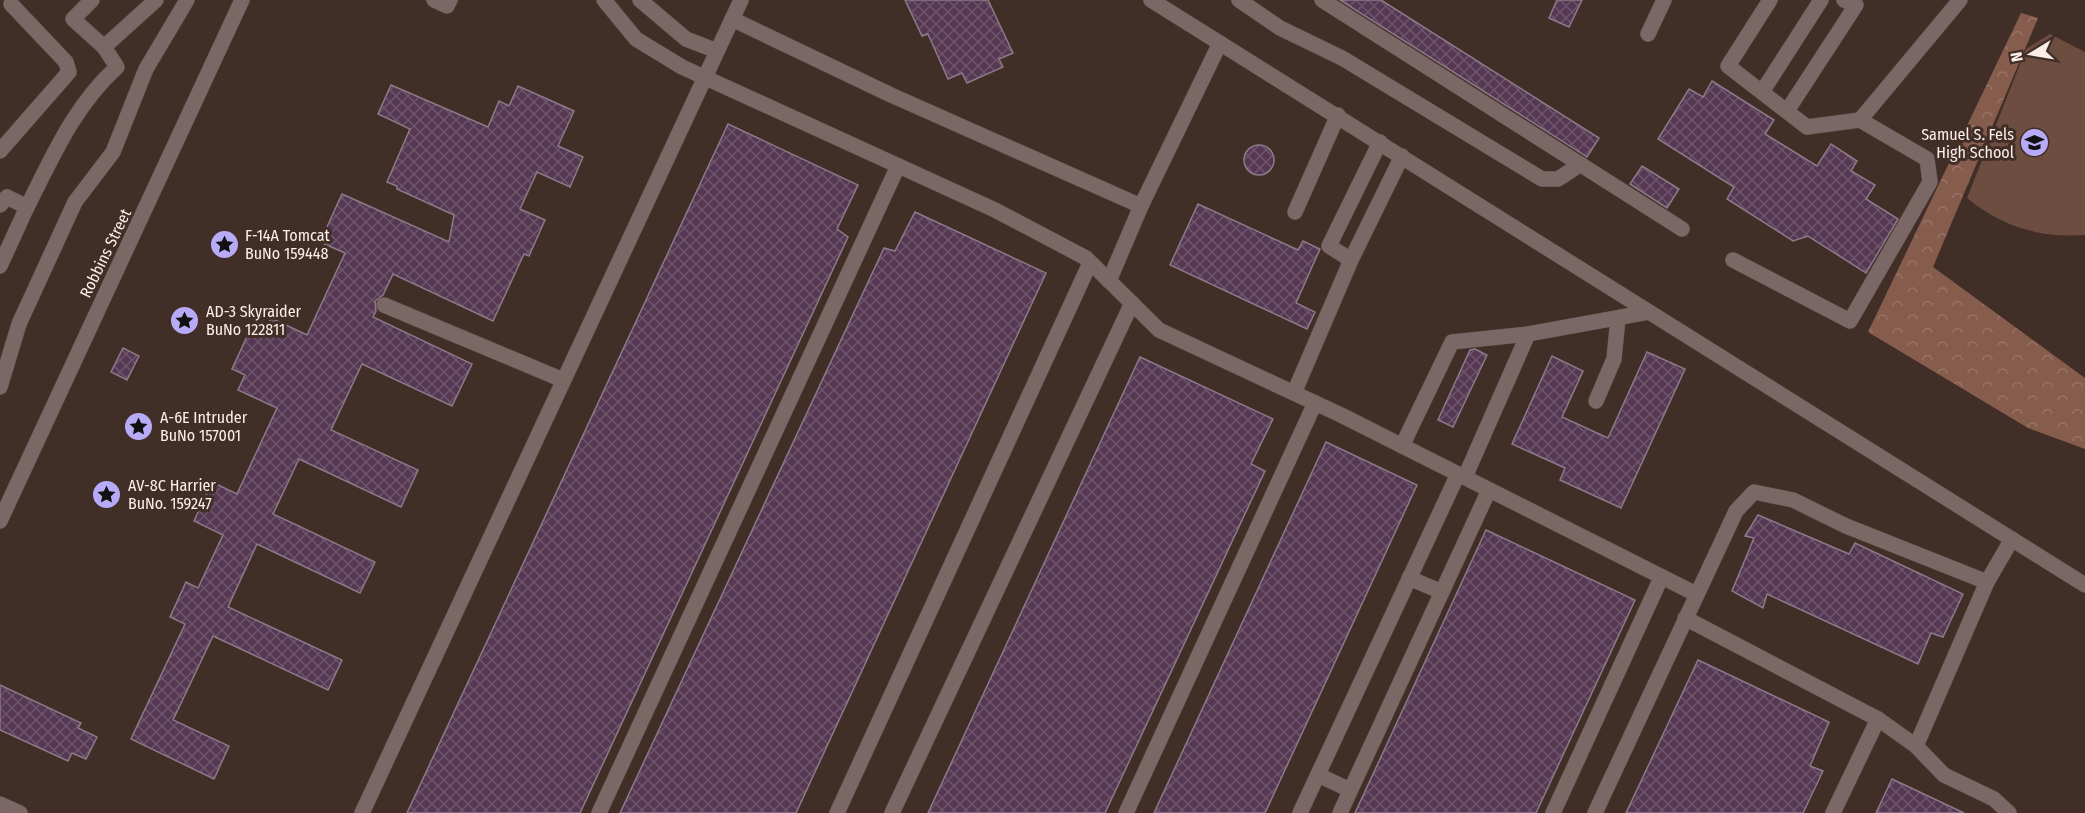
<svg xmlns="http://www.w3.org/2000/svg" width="2085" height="813" viewBox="0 0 2085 813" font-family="'Fira Sans Condensed',sans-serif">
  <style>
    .forest { fill: url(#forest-crowns) }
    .green { fill: #6e4d41 }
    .building { fill: url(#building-cross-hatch); stroke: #8c7a8a; stroke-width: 1.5 }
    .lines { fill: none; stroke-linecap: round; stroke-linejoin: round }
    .minor-casing { stroke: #5f4d46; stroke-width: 16 }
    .minor { stroke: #7c6767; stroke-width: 15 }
    .labels { text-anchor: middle; stroke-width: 6; stroke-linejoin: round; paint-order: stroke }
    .poi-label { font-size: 16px; fill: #fceee9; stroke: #412e27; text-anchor: start }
    .street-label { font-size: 16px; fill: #fceee9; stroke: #412e27 }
  </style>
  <defs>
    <pattern id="forest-crowns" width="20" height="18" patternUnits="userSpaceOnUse" patternTransform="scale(1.5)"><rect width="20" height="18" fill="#865c4d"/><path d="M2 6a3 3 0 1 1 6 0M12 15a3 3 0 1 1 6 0" fill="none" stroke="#987467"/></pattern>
    <pattern id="building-cross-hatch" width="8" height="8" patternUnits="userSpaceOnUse" patternTransform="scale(1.5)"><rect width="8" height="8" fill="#563853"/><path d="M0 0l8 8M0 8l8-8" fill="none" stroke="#6f556c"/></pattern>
  </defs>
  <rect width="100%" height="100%" fill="#412e27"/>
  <path class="forest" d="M2021,13L2038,18L1933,267L2085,378V449L2028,428L1868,332Z"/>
  <path class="green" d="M2050,34L2085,52V235C2040,238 2002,227 1967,198L2026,49Z"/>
  <g class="building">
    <path d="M905,0H988L1013,53L999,59L1003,67L967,83L962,73L948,79L928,34L922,36Z"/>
    <path d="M1340,0H1381L1599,138L1587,157L1584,155Z"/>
    <path d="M1557,0H1582L1569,27L1549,18Z"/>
    <path d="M1712,81L1774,120L1765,134L1817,166L1831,144L1857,161L1851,171L1875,185L1866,199L1898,219L1866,273L1808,236L1793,241L1727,199L1734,187L1658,139L1689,89L1703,97Z"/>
    <path d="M391,85L488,127L499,101L509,106L518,86L574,111L558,146L583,157L570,187L537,172L520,209L545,220L529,256L524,254L493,321L393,274L383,295L375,301L376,311L373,317L472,364L452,406L362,364L331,430L418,470L401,507L299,459L273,514L375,562L360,593L257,544L228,607L342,660L328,690L213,636L173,720L229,746L214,779L131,739L185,624L170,617L186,582L198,588L223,535L194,521L212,482L237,494L277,408L238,390L245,375L232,369L251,328L264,334L271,318L307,335L345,253L320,242L342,194L449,242L454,215L397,189V186L387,182L410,129L378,114Z"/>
    <path d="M728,124L858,185L837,229L848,237L580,813H407Z"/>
    <circle cx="1259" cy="160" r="15"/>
    <path d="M1642,166L1679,189L1667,208L1630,184Z"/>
    <path d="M1198,204L1298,250L1303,241L1320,249L1296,303L1315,312L1307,329L1170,265Z"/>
    <path d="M915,212L1046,273L796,813H620L884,248L895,251Z"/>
    <path d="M123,348L139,356L127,380L111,372Z"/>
    <path d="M1475,349L1487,355L1453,427L1438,420L1470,350Z"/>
    <path d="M1647,352L1685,369L1621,508L1560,480L1565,468L1512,444L1552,356L1583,371L1562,417L1608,438Z"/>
    <path d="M1140,357L1273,419L1251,464L1265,471L1105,813H928Z"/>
    <path d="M1326,442L1417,485L1265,813H1154Z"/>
    <path d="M1758,515L1849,554L1855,543L1963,594L1943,637L1931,633L1918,664L1767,594L1763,608L1732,591L1754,538L1745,536Z"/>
    <path d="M1486,530L1635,600L1536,813H1355Z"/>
    <path d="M1698,660L1829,722L1810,766L1823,771L1803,813H1626Z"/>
    <path d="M0,685L81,723L78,728L97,737L86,759L72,753L68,761L0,730Z"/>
    <path d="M1892,779L1964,813H1876Z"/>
  </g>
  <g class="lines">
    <defs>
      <g id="minor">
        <path d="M92,0L73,19L104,47L156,0"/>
        <path d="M434,0L447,6L450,0"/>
        <path d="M604,0L636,39L682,67L995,210L1086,258L1159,330L1343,416L1696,594"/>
        <path d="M640,0L686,39L717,51"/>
        <path d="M1151,0L2085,585"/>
        <path d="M1239,0L1280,28L1342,58L1542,179H1558L1581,164"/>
        <path d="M1322,0L1682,229"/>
        <path d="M1770,0L1728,66L1807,127L1860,120L1960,0"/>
        <path d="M732,19L891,95L1141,206"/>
        <path d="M1648,34L1664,0"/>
        <path d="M1762,92L1821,0"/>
        <path d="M1787,111L1856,5L1844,0"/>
        <path d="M0,151L69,72L66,62L11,4"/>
        <path d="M0,205L7,197L27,207L0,266"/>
        <path d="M27,207C53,156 74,106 117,67L104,47"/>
        <path d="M1295,212L1338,115"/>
        <path d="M1351,260L1402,156"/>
        <path d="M1733,260L1850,321L1930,182L1927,159L1860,120"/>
        <path d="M1109,281L1141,206L1220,43"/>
        <path d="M384,305L563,380"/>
        <path d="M0,387L19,324L75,202L113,152L146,69L187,0"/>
        <path d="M1294,393L1351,260L1329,246L1380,142"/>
        <path d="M1596,401L1614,359L1618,318"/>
        <path d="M1402,446L1452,342L1528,334L1649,312"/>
        <path d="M1465,477L1528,334"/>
        <path d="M0,521L242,0"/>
        <path d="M1409,578L1442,592"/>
        <path d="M1685,618L1878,719L1916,746L1944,775L1994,799L2009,813"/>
        <path d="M1916,746L1987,582L2012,539"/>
        <path d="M1318,775L1350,790"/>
        <path d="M0,804L20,813"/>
        <path d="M362,813L741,0"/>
        <path d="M599,813L898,166"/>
        <path d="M837,813L1090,263"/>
        <path d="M892,813L1132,303"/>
        <path d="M1126,813L1315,403"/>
        <path d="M1300,813L1458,474"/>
        <path d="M1340,813L1489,490"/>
        <path d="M1553,813L1661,578"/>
        <path d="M1595,813L1736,511L1754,492L1793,500L1846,526L1987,582"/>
        <path d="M1833,813L1878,719"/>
      </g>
    </defs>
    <use href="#minor" class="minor-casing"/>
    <use href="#minor" class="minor"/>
  </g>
  <defs>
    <symbol id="school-disc" viewBox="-11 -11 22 22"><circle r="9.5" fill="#b7abf8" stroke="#412e27"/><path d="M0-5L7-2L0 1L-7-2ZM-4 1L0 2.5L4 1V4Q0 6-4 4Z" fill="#111"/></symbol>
    <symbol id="sight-disc" viewBox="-11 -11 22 22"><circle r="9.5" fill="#b7abf8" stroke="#412e27"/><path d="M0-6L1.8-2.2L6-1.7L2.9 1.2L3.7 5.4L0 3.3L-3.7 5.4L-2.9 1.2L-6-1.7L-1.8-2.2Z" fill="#111"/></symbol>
  </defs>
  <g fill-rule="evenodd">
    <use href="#school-disc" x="2018" y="126" width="33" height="33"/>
    <use href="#sight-disc" x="208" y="228" width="33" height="33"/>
    <use href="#sight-disc" x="168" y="304" width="33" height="33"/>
    <use href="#sight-disc" x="122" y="410" width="33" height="33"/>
    <use href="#sight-disc" x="90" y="478" width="33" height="33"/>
  </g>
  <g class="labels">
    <g class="poi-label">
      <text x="2014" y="140" text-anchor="end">Samuel S. Fels<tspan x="2014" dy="18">High School</tspan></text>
      <text x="245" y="241">F-14A Tomcat<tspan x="245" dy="18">BuNo 159448</tspan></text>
      <text x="206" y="317">AD-3 Skyraider<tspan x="206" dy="18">BuNo 122811</tspan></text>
      <text x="160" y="423">A-6E Intruder<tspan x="160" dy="18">BuNo 157001</tspan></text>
      <text x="128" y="491">AV-8C Harrier<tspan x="128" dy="18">BuNo. 159247</tspan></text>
    </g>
    <g class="street-label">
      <text transform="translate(105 253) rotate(-64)" y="6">Robbins Street</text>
    </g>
  </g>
  <g transform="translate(2031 54) rotate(259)" stroke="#412e27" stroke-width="4.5" paint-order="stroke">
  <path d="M0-4.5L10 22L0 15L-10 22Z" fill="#fceee9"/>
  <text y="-9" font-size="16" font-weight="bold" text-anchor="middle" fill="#fceee9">N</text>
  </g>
</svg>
